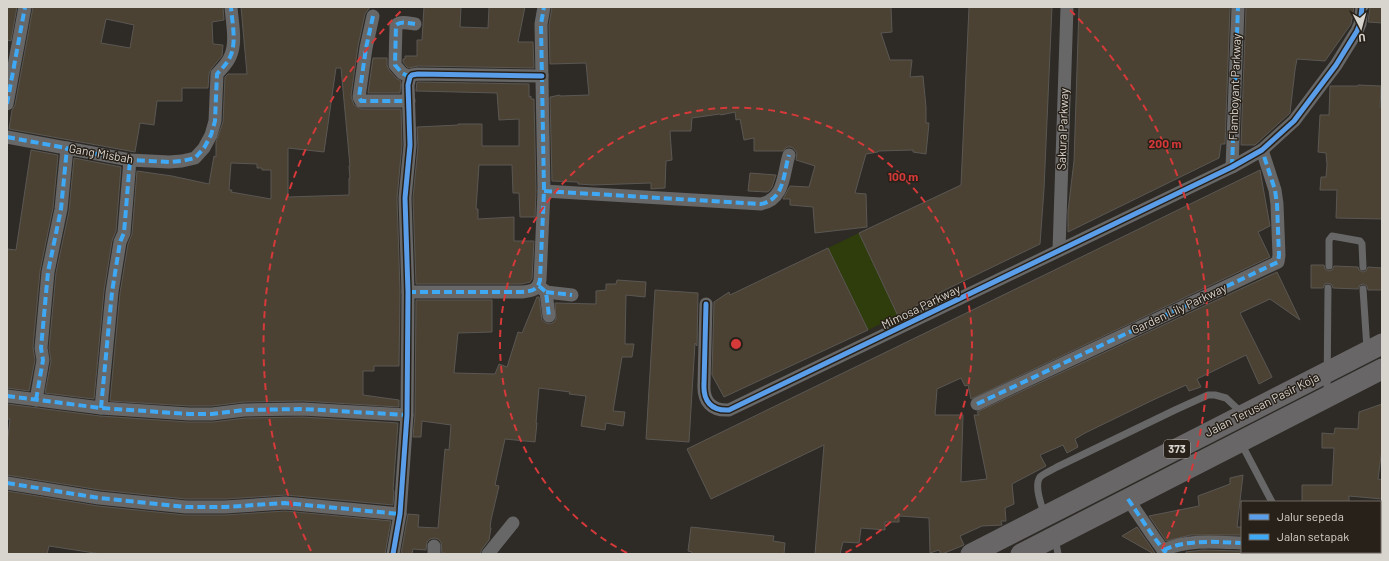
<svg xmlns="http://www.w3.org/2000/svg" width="1389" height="561" viewBox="0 0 1389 561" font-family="Barlow,sans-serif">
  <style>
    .green { fill: #2f3c0b }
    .building { fill: #4b4233; stroke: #5a5753; fill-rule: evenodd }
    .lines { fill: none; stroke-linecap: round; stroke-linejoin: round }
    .lane { stroke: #676767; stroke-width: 7 }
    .street { stroke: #676767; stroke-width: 13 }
    .primary { stroke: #686667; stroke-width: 21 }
    .quiet { stroke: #3fa9f5; stroke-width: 4; stroke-dasharray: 8 4; stroke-linecap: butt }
    .cycleway-casing { stroke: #282119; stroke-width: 8 }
    .cycleway { stroke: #5a9eea; stroke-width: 5 }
    .ring { fill: none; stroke: #d63939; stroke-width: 2; stroke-dasharray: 7 5 }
    .labels { text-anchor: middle; stroke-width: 3; stroke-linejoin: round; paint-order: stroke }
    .shield { fill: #282119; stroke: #a39e98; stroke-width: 1 }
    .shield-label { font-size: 11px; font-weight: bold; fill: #d8d4ce }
    .street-label { font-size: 12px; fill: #d8d4ce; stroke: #282119 }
    .centre { fill: #d63939; stroke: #282119; stroke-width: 2 }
    .ring-label { font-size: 12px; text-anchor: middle; font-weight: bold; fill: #d63939; stroke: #282119; stroke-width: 3; stroke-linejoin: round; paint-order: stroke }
  </style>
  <rect width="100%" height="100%" fill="#2e2a26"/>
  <path class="green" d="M859,233L898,316L868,330L828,248Z"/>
  <g class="building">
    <path d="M7,7H17L11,41L7,40Z"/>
    <path d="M33,7H223L224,20L212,22L213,44L223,45L222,56L211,69L209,74L208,88H182V101H157L154,125L140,123L135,152L9,129L12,110L15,105ZM106,19L134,25L130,48L101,43Z"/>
    <path d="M241,7H370L365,14L358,46L351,96L354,105L361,109H401L402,145L397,198L400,292L399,366H374V371H363V395L399,400V407L303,401L244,402L212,406H189L110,401L120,293L128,244L132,234L137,171L172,176L209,184L214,156L216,157V142L223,122L225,77L228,74H247ZM336,68H341L350,166H349L350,178H349V195L288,197V148L324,152ZM231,163L257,164V168H262V170H271V199L231,192L232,190H229Z"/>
    <path d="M424,7H461L460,27L488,28L489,7H525L518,42H533L534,68L418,66L409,68L407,67L403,62V59H405V56H417V40H422Z"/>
    <path d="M552,7H891L892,32L881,33L890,60H912L910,77L923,76L926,107V123H929L926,154L913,152V150L878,151V152L866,154L855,193L866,194L867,227L815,233L813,207L790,205V199H783L790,186L809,187L815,166L796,160L797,153L794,149L791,147H787L783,151H754V138L744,140L740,119L736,120L735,112L721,115L720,114L692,118L691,131H670L672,160L666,161L665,188L651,189V183L593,185L578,184V182L552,181L550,97L560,95V96L589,95L586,63L550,64L549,25Z"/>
    <path d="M969,7H1052L1044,189L1040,244L945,290L898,316L859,233L961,185Z"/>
    <path d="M1079,7H1230L1225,144H1221L1219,158L1068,232V211L1074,161Z"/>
    <path d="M1246,7H1354L1351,24L1325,61L1297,59L1295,70L1290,113L1255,145H1241Z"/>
    <path d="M1370,7H1382V23L1368,22Z"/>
    <path d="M373,58H387V65L389,70L396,78L401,81L400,93H368Z"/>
    <path d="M417,82L529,84V97L531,96V99H534L536,191L535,217H520L519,193H513L512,165H479L476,209H478V219L514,217V241H534L532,279L530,282L522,284H416L413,198L418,146L417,127L458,125V124H482V146H519V119L499,120L497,93L416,91Z"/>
    <path d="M1358,85L1381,86L1380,107H1382V219L1336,218L1337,190H1320L1321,177H1326L1327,165L1326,153L1318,152L1320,115H1329L1330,86H1358Z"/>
    <path d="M31,150L58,155L53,208L40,271L33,347L35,360L29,391L7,388V249L16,250Z"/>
    <path d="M74,158L121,167L116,231L112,241L104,291L94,399L45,393L51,361L49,348L56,273L69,211Z"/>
    <path d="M1260,170L1270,226L1258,232L1270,257L971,399L968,385L965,386L961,378L937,389L935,415H963L961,482L987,479L974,415H979L977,412L1277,272L1300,320L1270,299L1240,313L1272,377L1259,384L1246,355L1197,379L1201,387L1189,391L1186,385L1153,400L1085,433L1075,439L1078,447L1067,453L1063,445L1040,455L1046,466L1012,484L1014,504L1005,508L1006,521H1001L1002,525L982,526L960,536L964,545L942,554H941L939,550L930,553L929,518L899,516V522H885V530L861,528L859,543L843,542L840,554H815L824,445L711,499L687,449Z"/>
    <path d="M750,173L776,175L772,187L769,191L767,192L748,191Z"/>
    <path d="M828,248L868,330L724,397L712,375L714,302L729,292L730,295Z"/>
    <path d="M1311,265H1324L1325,269L1329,271L1332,270L1334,266L1358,267L1359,270L1363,272L1366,271L1368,267L1382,268V290H1368L1367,286L1363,284L1360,285L1358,289L1333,288L1332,285L1328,283L1325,284L1323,288H1311Z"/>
    <path d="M617,280L646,282L645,297L626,295L625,344H634L632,357H622L613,411L625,412L623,426L606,423L605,430L581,426L586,396L569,394L570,392L539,388L536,423H537L535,442L505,439L495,485L499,486L491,520L490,528H491L489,540L482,549L480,554H452L442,553L441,542L438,539L434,538L430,539L427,542L426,550L413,549L412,554H401L408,514L419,515L418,527L438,528L445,449L449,450L451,425L422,421L421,437H413L415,415L416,300H492V332L458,333L454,373L495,374L499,364L507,367L518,332L522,333L537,297H539L542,320L546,323L550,324L554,322L556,319L555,303L596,304V291L606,290V284H616Z"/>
    <path d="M655,290L698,293L697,346L695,343L689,442L646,439Z"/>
    <path d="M7,404L100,416L188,422H213L245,418L303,417L398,423L393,490L394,491L393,505L286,495L225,499H186L100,490L7,475V446L10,419H7Z"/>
    <path d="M1382,404V449L1378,479L1382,480V499L1349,496V502H1302V485H1332L1334,448H1322V433L1334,434L1335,428L1358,429L1359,412Z"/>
    <path d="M1243,475L1237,527H1242V535H1191L1166,541L1149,516L1199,506L1198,496L1230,484V478Z"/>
    <path d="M7,491L98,506L185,515H225L285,511L391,521L385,554H101L49,546L47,554H7Z"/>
    <path d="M691,527L774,536L773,541L785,543L784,554H692V552L688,551Z"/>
    <path d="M1137,527L1155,553L1154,554L1122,536Z"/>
    <path d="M1203,550L1242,551V554H1186V552Z"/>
  </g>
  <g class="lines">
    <g class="lane">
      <path d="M1329,266V240L1332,236L1360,241L1362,244L1363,267"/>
      <path d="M1363,289L1367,349"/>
      <path d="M1327,395L1328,288"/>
      <path d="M1241,443L1272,502"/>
      <path d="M1045,514C1041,506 1034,485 1040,477C1044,473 1052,470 1057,467L1175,410L1208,395H1215L1226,398L1243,414"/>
      <path d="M1055,538L1058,554"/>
    </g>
    <g class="street">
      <path d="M373,16L366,48L359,97L361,101H409"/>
      <path d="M410,77L402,73L395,65L396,25C401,21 408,23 415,24"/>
      <path d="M7,104L25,7"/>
      <path d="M7,137L130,160L169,162L182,161L195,158L204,148L211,135L215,121L217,74C222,68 227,64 230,57C237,43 232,22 231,7"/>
      <path d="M1232,167L1238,7"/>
      <path d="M544,191L761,204C785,199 783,174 789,155"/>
      <path d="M1059,250L1067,7"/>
      <path d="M539,286L546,292L549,316"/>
      <path d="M408,292H522C532,291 538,290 540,280L544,191L541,24L544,7"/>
      <path d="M546,292L572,295"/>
      <path d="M706,304L704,384C703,401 711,411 729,410L1232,167L1262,150L1294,121L1336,65L1357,31L1360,24L1362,7"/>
      <path d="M7,396L101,408L189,414H212L244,410L303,409L407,415"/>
      <path d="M36,400L43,360L41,348L48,272L61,209L67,148"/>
      <path d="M977,404L1278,262L1279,255L1277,204L1275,190L1262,150"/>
      <path d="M101,408L112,292L120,242L124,233L130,160"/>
      <path d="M7,483L99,498L186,507H225L285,503L400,514"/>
      <path d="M1128,499L1153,536L1166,554"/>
      <path d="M1380,547H1382"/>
      <path d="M1164,550C1186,539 1218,542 1242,543"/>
      <path d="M393,554L400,514L407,415L408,292L405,198L410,145L408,85L410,77L412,75L418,74L542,76"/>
      <path d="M434,554V546"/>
      <path d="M488,554L513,523"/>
    </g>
    <g class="primary">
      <path d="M971,554L1382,344"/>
      <path d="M1021,554L1382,369"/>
    </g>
    <g class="quiet">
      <path d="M373,16L366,48L359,97L361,101H409"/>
      <path d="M410,77L402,73L395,65L396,25C401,21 408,23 415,24"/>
      <path d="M7,104L25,7"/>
      <path d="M7,137L130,160L169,162L182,161L195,158L204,148L211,135L215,121L217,74C222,68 227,64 230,57C237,43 232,22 231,7"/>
      <path d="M1232,167L1238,7"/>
      <path d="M544,191L761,204C785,199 783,174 789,155"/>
      <path d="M539,286L546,292L549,316"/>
      <path d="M408,292H522C532,291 538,290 540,280L544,191L541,24L544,7"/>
      <path d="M546,292L572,295"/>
      <path d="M7,396L101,408L189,414H212L244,410L303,409L407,415"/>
      <path d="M36,400L43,360L41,348L48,272L61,209L67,148"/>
      <path d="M977,404L1278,262L1279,255L1277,204L1275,190L1262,150L1260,151"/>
      <path d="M101,408L112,292L120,242L124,233L130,160"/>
      <path d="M7,483L99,498L186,507H225L285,503L400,514"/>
      <path d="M1128,499L1153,536L1166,553"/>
      <path d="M1380,547H1382"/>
      <path d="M1164,550C1186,539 1218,542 1242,543"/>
    </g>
    <defs>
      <g id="cycleway">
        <path d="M706,304L704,384C703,401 711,411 729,410L1232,167L1262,150L1294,121L1336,65L1357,31L1360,24L1362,7"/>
        <path d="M393,554L400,514L407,415L408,292L405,198L410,145L408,85L410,77L412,75L418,74L542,76"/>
      </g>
    </defs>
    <use href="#cycleway" class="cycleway-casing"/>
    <use href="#cycleway" class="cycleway"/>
  </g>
  <g class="ring">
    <path d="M627 553A236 236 0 1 1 845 553"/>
    <path d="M311 551A473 473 0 0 1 402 10M1070 10A473 473 0 0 1 1161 551"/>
  </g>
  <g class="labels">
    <rect class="shield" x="1164" y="440" width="26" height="18" rx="3"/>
    <g class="shield-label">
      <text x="1177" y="453">373</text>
    </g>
    <g class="street-label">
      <text transform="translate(1235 87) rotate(-88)" y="4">Flamboyant Parkway</text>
      <text transform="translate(1063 129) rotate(-88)" y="4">Sakura Parkway</text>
      <text transform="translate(101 154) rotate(10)" y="4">Gang Misbah</text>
      <text transform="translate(921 307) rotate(-26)" y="4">Mimosa Parkway</text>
      <text transform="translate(1179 309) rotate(-25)" y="4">Garden Lily Parkway</text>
      <text transform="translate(1262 405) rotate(-27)" y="4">Jalan Terusan Pasir Koja</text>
    </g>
  </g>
  <circle cx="736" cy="344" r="6" class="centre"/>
  <g class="ring-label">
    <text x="1165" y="148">200 m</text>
    <text x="903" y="181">100 m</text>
  </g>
  <rect width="1389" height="561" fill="none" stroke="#d8d4ce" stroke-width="16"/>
  <rect x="1241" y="501" width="140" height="52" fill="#282119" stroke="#6e6961"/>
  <rect x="1249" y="514" width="20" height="6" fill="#5a9eea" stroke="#6e6961"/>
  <text x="1277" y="521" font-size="12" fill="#d8d4ce">Jalur sepeda</text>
  <rect x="1249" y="534" width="20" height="6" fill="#3fa9f5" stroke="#6e6961"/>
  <text x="1277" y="541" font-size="12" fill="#d8d4ce">Jalan setapak</text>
  <g transform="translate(1361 28) rotate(174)" stroke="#282119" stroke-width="3" paint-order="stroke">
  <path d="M0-3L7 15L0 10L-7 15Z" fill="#d8d4ce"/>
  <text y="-6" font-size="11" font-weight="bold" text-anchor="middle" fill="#d8d4ce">U</text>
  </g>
</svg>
